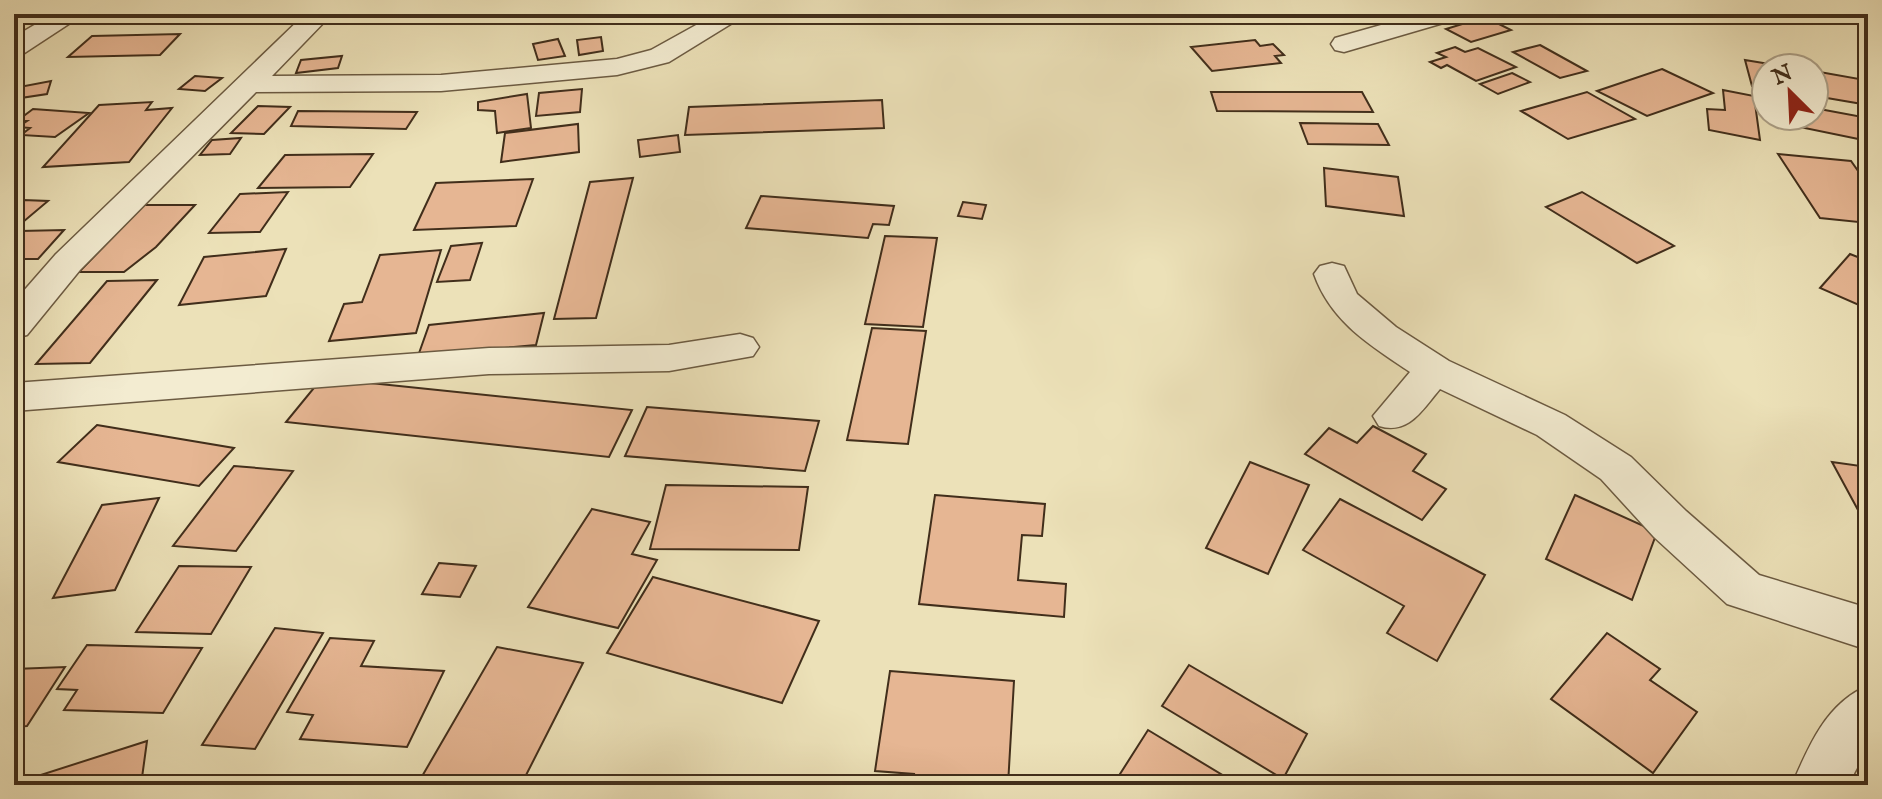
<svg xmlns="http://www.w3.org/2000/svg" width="1882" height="799" viewBox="0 0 1882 799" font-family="'IM FELL English',serif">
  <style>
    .building { fill: #e6b693; stroke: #412e1b; stroke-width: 2 }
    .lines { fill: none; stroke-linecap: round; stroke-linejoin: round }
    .street-casing { stroke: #6c5b42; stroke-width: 3 }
    .street { fill: #f3ecd1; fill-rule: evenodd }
  </style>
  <rect width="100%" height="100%" fill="#ece1b8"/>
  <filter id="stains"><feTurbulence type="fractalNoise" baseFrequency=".0025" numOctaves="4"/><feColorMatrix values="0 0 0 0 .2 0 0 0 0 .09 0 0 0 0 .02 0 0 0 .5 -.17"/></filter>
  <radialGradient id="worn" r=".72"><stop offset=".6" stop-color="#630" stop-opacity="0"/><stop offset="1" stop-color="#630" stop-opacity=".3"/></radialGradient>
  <g class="building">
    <path d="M95,14H160L153,19H89Z"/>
    <path d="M170,14H213L208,18H165Z"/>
    <path d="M524,14H569L561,24L518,21Z"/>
    <path d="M1770,14H1856L1865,22L1773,17Z"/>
    <path d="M1485,17L1511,30L1471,42L1446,29Z"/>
    <path d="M180,34L160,55L68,57L92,36Z"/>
    <path d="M601,37L603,51L579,55L577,40Z"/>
    <path d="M558,39L565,56L538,60L533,44Z"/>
    <path d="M1255,40L1260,46L1273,44L1284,55L1275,56L1281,63L1212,71L1191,47Z"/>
    <path d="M1540,45L1587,71L1560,78L1513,52Z"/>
    <path d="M1455,47L1465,52L1478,48L1516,67L1476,81L1447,65L1441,68L1430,62L1446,57L1437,53Z"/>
    <path d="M342,56L338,68L296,73L301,60Z"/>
    <path d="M1745,60L1793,68H1766V88L1752,86Z"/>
    <path d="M1662,69L1713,93L1647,116L1597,91Z"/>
    <path d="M1814,71L1865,80L1868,105L1821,97L1822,103L1814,101Z"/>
    <path d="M1512,73L1530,82L1498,94L1480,84Z"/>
    <path d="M195,76L222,78L205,91L179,89Z"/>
    <path d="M51,81L47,94L14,99V88Z"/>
    <path d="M582,89L580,112L536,116L539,93Z"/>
    <path d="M1723,90L1754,96L1760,140L1709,130L1707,109L1725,110Z"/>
    <path d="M1211,92H1362L1373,112L1217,111Z"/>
    <path d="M1587,92L1635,119L1568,139L1521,111Z"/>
    <path d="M527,94L531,128L497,133L495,111L478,110V102Z"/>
    <path d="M882,100L884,128L685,135L689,107Z"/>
    <path d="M152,102L146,110L172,108L129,162L43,167L99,105Z"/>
    <path d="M258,106L290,107L264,134L231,133Z"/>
    <path d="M1814,108L1868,118V141L1771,121V116H1814Z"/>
    <path d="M33,109L89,113L55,137L21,135L30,128L18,127L27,121H17Z"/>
    <path d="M298,111L417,112L406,129L291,126Z"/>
    <path d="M1300,123L1378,124L1389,145L1308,144Z"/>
    <path d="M578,124L579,152L501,162L505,133Z"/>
    <path d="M678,135L680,152L640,157L638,140Z"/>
    <path d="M241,138L230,154L200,155L212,140Z"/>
    <path d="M373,154L350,187L258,188L285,155Z"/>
    <path d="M1778,154L1851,161L1868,185V223L1820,218Z"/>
    <path d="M1324,168L1398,177L1404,216L1326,206Z"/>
    <path d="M633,178L596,318L554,319L590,182Z"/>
    <path d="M533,179L516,226L414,230L436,183Z"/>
    <path d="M288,192L260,232L209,233L240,194Z"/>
    <path d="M1582,192L1674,246L1637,263L1546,207Z"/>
    <path d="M761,196L894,206L889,225L873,224L868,238L746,228Z"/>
    <path d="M23,200L48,201L23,222L14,221V207Z"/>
    <path d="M963,202L986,205L982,219L958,216Z"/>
    <path d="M144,205H195L156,247L124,272H79Z"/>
    <path d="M64,230L38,259H14V237L20,231Z"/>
    <path d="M885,236L937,238L923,327L865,324Z"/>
    <path d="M482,243L470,280L437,282L451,246Z"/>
    <path d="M286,249L266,296L179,305L204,257Z"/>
    <path d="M441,250L416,333L329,341L344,304L362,302L380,255Z"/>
    <path d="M1850,254L1868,261V309L1820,288Z"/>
    <path d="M157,280L90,363L36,364L107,281Z"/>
    <path d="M544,313L536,345L418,356L429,325Z"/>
    <path d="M872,328L926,331L908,444L847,440Z"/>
    <path d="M322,378L632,410L609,457L286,422Z"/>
    <path d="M647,407L819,421L805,471L625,456Z"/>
    <path d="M97,425L234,448L199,486L58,462Z"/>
    <path d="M1373,426L1426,454L1413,471L1446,489L1422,520L1305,454L1329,428L1357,443Z"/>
    <path d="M1250,462L1309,485L1268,574L1206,548Z"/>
    <path d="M1832,462L1868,467V512L1858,510Z"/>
    <path d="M234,466L293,471L236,551L173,546Z"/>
    <path d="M666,485L808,487L799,550L650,549Z"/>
    <path d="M935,495L1045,504L1042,536L1022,535L1018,580L1066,584L1064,617L919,604Z"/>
    <path d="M1575,495L1657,532L1632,600L1546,559Z"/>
    <path d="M159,498L115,590L53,598L102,505Z"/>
    <path d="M1340,499L1485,575L1437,661L1387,633L1404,606L1303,550Z"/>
    <path d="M592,509L650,522L632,554L657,560L618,628L528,607Z"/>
    <path d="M439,563L476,566L460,597L422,594Z"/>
    <path d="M179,566L251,567L211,634L136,632Z"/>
    <path d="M653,577L819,621L782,703L607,653Z"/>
    <path d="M275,628L323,633L255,749L202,745Z"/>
    <path d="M1607,633L1660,669L1650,680L1697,712L1653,773L1551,699Z"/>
    <path d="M330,638L374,641L361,666L444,671L407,747L300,739L313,715L287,712Z"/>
    <path d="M87,645L202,648L163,713L64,710L77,690L57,689Z"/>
    <path d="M497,647L583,663L521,785H417Z"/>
    <path d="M1189,665L1307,734L1283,779L1162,706Z"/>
    <path d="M65,667L27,726L14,727V669Z"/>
    <path d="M890,671L1014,681L1008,785L958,781V785H912L914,774L875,771Z"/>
    <path d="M1148,730L1239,785H1113Z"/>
    <path d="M147,741L141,785H24L25,780Z"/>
  </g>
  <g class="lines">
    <defs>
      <g id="street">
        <path d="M53,14H84L23,54L14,56V37Z"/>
        <path d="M305,14H332L272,76L441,75L617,59L651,50L716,14H747L669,62L617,75L441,91L256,92L80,270L27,335L14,338V302L56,254Z"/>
        <path d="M1420,14H1461L1457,19L1344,52L1335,50L1331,44L1335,38Z"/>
        <path d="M1332,263L1344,266L1357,294L1396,327L1449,361L1565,415L1631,457L1686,511L1759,575L1868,608V650L1727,604L1654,537L1601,479L1537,435L1440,389C1422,410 1409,435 1379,426L1373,416L1410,372C1370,345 1331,322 1314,274L1320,266Z"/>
        <path d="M740,334L753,338L759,347L753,356L669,371L489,374L14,411V383L489,348L669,345Z"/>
        <path d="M1868,686V747L1848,785H1792C1808,747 1827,702 1868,686Z"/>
      </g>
    </defs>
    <use href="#street" class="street-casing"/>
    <use href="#street" class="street"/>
  </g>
  <rect width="1882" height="799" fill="none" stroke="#ece1b8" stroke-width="48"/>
  <rect x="16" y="16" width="1850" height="767" fill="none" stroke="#412e1b" stroke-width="4"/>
  <rect x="24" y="24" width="1834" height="751" fill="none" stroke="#412e1b" stroke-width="2"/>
  <g transform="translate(1790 92) rotate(336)"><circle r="38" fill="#f3ecd1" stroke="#aca088" stroke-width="2"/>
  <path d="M0-6L14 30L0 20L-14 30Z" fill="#8f2418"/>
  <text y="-12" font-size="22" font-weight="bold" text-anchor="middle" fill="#412e1b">N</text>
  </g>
  <rect width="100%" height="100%" filter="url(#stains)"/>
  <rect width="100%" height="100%" fill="url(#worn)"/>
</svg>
